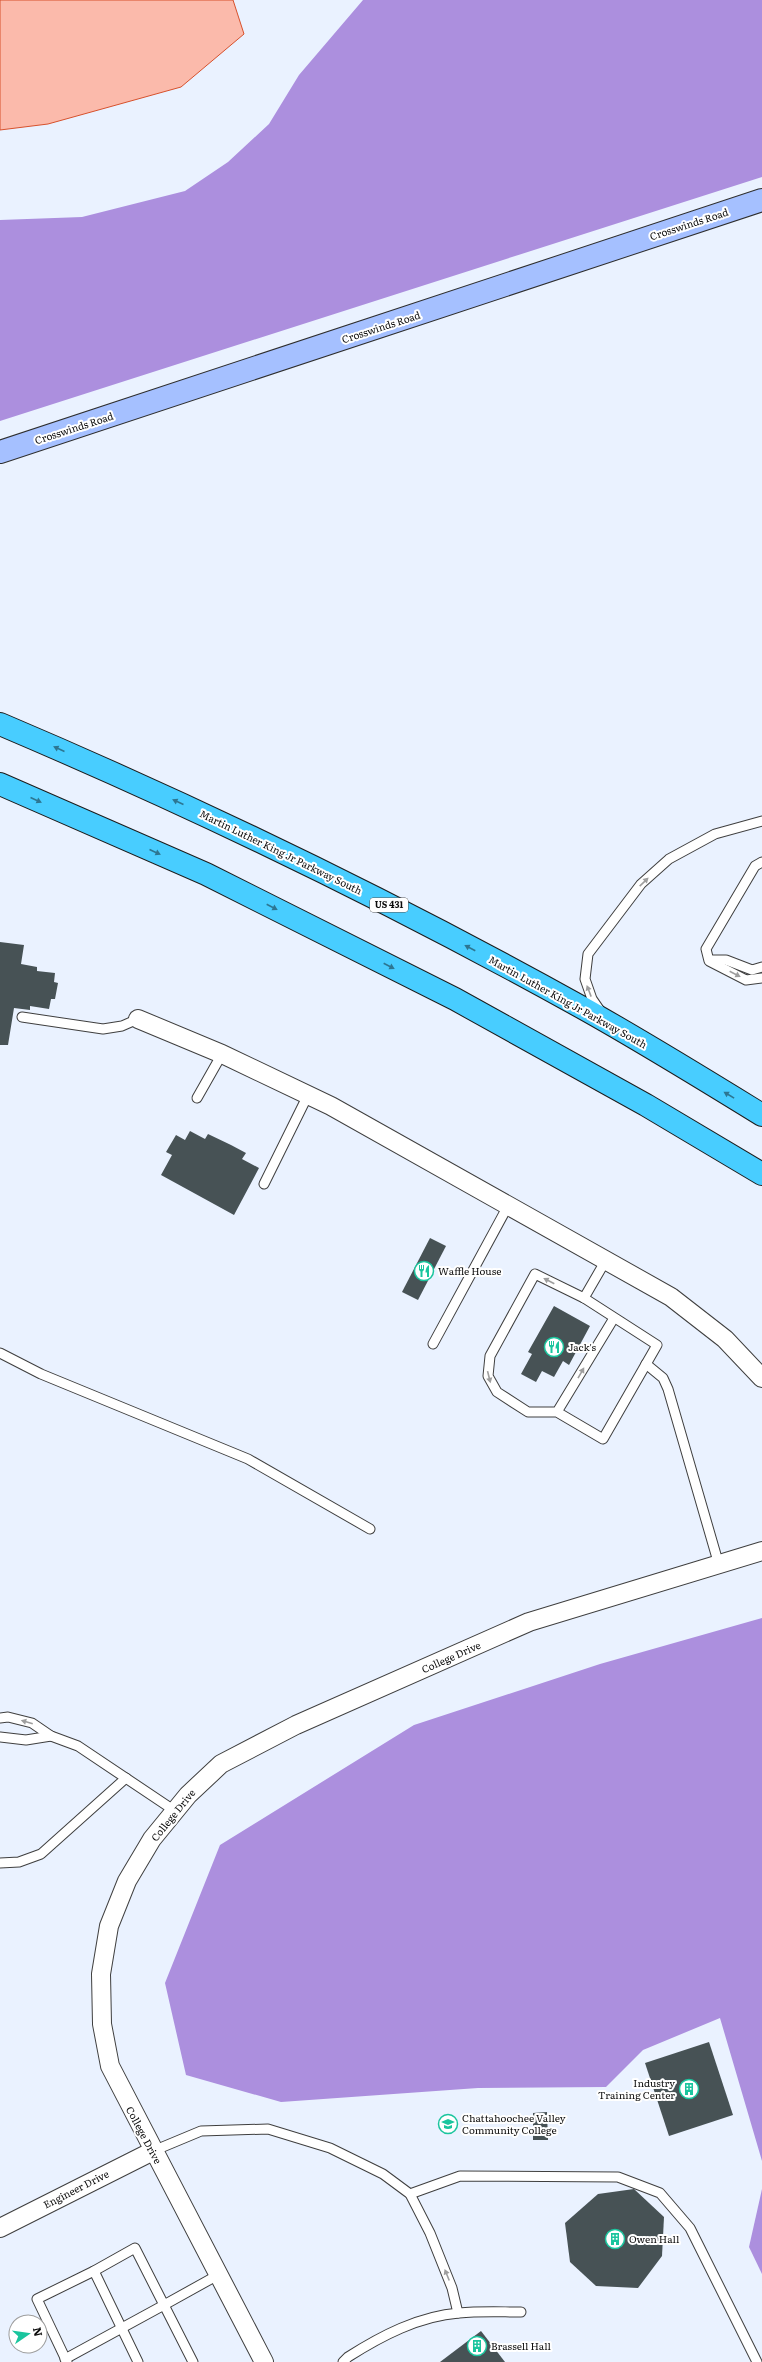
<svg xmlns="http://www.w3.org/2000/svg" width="762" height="2362" viewBox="0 0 762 2362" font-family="Literata,serif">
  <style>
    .forest { fill: #ac8fde }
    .water { fill: #fbbaab; stroke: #d7512c }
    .building { fill: #475255 }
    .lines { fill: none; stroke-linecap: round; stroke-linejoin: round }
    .lane-casing { stroke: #3f3f3f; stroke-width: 11 }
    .street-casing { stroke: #3f3f3f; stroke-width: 20 }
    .secondary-casing { stroke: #2e2e2e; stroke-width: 24 }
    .highway-casing { stroke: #1d1d1d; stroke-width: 24 }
    .lane { stroke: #fff; stroke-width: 9 }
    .street { stroke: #fff; stroke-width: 18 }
    .secondary { stroke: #a5c0ff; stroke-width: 22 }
    .highway { stroke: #48cdff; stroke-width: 22 }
    .oneway { fill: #2d7692 }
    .oneway2 { fill: #9e9e9e }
    .labels { text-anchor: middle; stroke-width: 4; stroke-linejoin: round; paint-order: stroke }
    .shield { fill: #fff; stroke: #555; stroke-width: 1 }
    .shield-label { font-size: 9px; font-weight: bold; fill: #0c0c0c }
    .street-label { font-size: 10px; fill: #0c0c0c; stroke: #fff }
    .poi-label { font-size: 10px; fill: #0c0c0c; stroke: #fff; text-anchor: start }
  </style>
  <rect width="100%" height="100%" fill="#eaf2ff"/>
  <g class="forest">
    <path d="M363,0H762V177L0,421V220L82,217L185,191L228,162L269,124L299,75Z"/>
    <path d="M762,1618V2161L720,2018L643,2050L606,2087L478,2088L281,2102L186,2075L165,1983L220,1845L414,1725L600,1664Z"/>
    <path d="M762,2189V2274L749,2247Z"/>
  </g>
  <path class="water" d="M0,0H233L244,34L181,87L48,124L0,130Z"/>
  <g class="building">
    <path d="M0,942L24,945L21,964L37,967V971L55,973L54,982L58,983L55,999H51L49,1009L30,1006V1010L14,1008L8,1045H0Z"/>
    <path d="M190,1131L205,1139L208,1134L231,1145L246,1153L242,1159L259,1168L234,1215L161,1175L172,1155L166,1152L176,1135L185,1140Z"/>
    <path d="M430,1238L446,1246L418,1300L402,1292Z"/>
    <path d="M554,1306L590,1326L569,1365L563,1361L554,1377L542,1371L536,1382L521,1374L532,1354L528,1352Z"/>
    <path d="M709,2042L733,2115L669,2136L645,2063Z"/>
    <path d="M547,2112L548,2140H533V2113Z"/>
    <path d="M634,2189L664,2217L662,2256L638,2288L596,2286L570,2262L565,2223L598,2194Z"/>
    <path d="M481,2331L505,2362H440Z"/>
  </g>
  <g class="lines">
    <defs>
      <g id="lane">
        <path d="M762,862L755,866L706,949L709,961L746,980L762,978"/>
        <path d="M710,960H726L752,970L762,967"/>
        <path d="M601,1012L592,999L585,979L588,954L641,884L669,859L715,834L762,821"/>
        <path d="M22,1017L103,1029L122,1026L138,1019"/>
        <path d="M197,1098L222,1054"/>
        <path d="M264,1184L308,1095"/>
        <path d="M584,1298L606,1260"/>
        <path d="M433,1344L509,1204"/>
        <path d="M0,1353L41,1374L248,1459L370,1529"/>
        <path d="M646,1364L663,1378L668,1389L719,1565"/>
        <path d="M557,1412L603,1439L657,1345L584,1298L535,1274L490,1356L488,1376L497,1392L528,1412H557L614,1318"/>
        <path d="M0,1718L8,1717L32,1723L51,1736L78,1746L175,1811"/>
        <path d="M0,1737L26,1740L51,1736"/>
        <path d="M0,1863L19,1862L41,1854L126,1778"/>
        <path d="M153,2151L201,2131L268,2129L330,2148L383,2174L410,2194L430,2233L452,2288L458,2313"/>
        <path d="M410,2194L460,2176L618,2177L660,2193L690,2228L757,2362"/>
        <path d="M94,2271L138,2362"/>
        <path d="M65,2359L164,2305L193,2362"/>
        <path d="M67,2362L37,2299L94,2271L135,2248L164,2305L218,2275"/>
        <path d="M343,2362L348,2357C381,2336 419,2316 459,2313C479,2311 500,2312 521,2312"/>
      </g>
      <g id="street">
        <path d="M138,1019L222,1054L331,1106L671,1297L725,1339L762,1378"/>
        <path d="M0,2228L153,2151"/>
        <path d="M264,2362L110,2066L102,2024L101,1974L109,1926L127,1881L152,1839L188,1795L221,1764L296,1725L529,1622L762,1551"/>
      </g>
      <path id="secondary" d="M0,452L762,200"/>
      <g id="highway">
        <path d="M0,724C198,808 392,902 581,1007C642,1041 702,1078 762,1115"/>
        <path d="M0,784L206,874L455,999L646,1105L762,1174"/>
      </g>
    </defs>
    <use href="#lane" class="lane-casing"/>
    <use href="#street" class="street-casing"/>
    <use href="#secondary" class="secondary-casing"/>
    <use href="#highway" class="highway-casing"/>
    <use href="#lane" class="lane"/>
    <use href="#street" class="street"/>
    <use href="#secondary" class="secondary"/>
    <use href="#highway" class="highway"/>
  </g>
  <defs><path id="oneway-solid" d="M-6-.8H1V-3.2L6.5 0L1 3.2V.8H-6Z"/></defs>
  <g class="oneway">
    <use href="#oneway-solid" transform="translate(59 749) rotate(-156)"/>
    <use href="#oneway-solid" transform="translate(36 800) rotate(24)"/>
    <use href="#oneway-solid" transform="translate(178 802) rotate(-156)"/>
    <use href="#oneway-solid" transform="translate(155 852) rotate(24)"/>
    <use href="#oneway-solid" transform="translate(272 907) rotate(27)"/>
    <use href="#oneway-solid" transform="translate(470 948) rotate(-152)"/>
    <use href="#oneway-solid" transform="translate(389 966) rotate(27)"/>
    <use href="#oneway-solid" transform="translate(729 1095) rotate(-149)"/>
  </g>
  <g class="oneway2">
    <use href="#oneway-solid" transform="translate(644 882) rotate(-44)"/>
    <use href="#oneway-solid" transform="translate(735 974) rotate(27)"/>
    <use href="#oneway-solid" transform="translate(589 991) rotate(-111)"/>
    <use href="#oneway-solid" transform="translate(549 1281) rotate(-153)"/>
    <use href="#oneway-solid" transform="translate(581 1373) rotate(-60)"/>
    <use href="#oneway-solid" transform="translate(489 1377) rotate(76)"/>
    <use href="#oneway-solid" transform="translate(27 1722) rotate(-164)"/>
    <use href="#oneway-solid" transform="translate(447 2275) rotate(-112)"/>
  </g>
  <defs>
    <symbol id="restaurant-ring" viewBox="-11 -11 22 22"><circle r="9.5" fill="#fff" stroke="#1ac59e" stroke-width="1.5"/><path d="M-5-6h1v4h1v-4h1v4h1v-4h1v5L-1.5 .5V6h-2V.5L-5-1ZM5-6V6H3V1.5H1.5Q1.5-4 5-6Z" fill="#1ac59e"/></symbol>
    <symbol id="building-ring" viewBox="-11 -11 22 22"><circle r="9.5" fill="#fff" stroke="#1ac59e" stroke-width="1.5"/><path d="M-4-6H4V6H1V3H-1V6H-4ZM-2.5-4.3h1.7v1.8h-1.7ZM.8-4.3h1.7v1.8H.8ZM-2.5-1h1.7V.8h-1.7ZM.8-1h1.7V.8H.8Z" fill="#1ac59e"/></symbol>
    <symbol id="university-ring" viewBox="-11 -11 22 22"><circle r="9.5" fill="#fff" stroke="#1ac59e" stroke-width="1.5"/><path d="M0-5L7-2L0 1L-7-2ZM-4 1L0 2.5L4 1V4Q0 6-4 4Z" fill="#1ac59e"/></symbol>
  </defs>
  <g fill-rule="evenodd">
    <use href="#restaurant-ring" x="413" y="1260" width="22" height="22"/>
    <use href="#restaurant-ring" x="543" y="1336" width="22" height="22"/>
    <use href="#building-ring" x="678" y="2078" width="22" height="22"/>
    <use href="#university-ring" x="437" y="2113" width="22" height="22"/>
    <use href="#building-ring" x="604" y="2228" width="22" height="22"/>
    <use href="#building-ring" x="466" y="2335" width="22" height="22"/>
  </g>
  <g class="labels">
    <rect class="shield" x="370" y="898" width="38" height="14" rx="3"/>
    <g class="shield-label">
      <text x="389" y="908">US 431</text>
    </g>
    <g class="street-label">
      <text transform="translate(689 224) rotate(-18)" y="4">Crosswinds Road</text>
      <text transform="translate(381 327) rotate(-18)" y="4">Crosswinds Road</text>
      <text transform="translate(74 428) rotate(-18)" y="4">Crosswinds Road</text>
      <text transform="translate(281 852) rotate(26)" y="4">Martin Luther King Jr Parkway South</text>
      <text transform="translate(568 1002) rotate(29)" y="4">Martin Luther King Jr Parkway South</text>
      <text transform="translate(451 1657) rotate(-24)" y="4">College Drive</text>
      <text transform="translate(173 1815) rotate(-51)" y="4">College Drive</text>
      <text transform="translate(144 2135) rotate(62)" y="4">College Drive</text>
      <text transform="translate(76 2189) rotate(-27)" y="4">Engineer Drive</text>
    </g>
    <g class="poi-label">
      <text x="438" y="1275">Waffle House</text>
      <text x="568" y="1351">Jack's</text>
      <text x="675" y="2087" text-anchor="end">Industry<tspan x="675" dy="12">Training Center</tspan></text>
      <text x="462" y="2122">Chattahoochee Valley<tspan x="462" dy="12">Community College</tspan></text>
      <text x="629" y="2243">Owen Hall</text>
      <text x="491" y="2350">Brassell Hall</text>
    </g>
  </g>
  <g transform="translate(28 2334) rotate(77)"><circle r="19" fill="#ffffff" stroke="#9e9e9e"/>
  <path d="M0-3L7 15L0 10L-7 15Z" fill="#1ac59e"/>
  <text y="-6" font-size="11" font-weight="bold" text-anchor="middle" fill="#0c0c0c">N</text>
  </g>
</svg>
